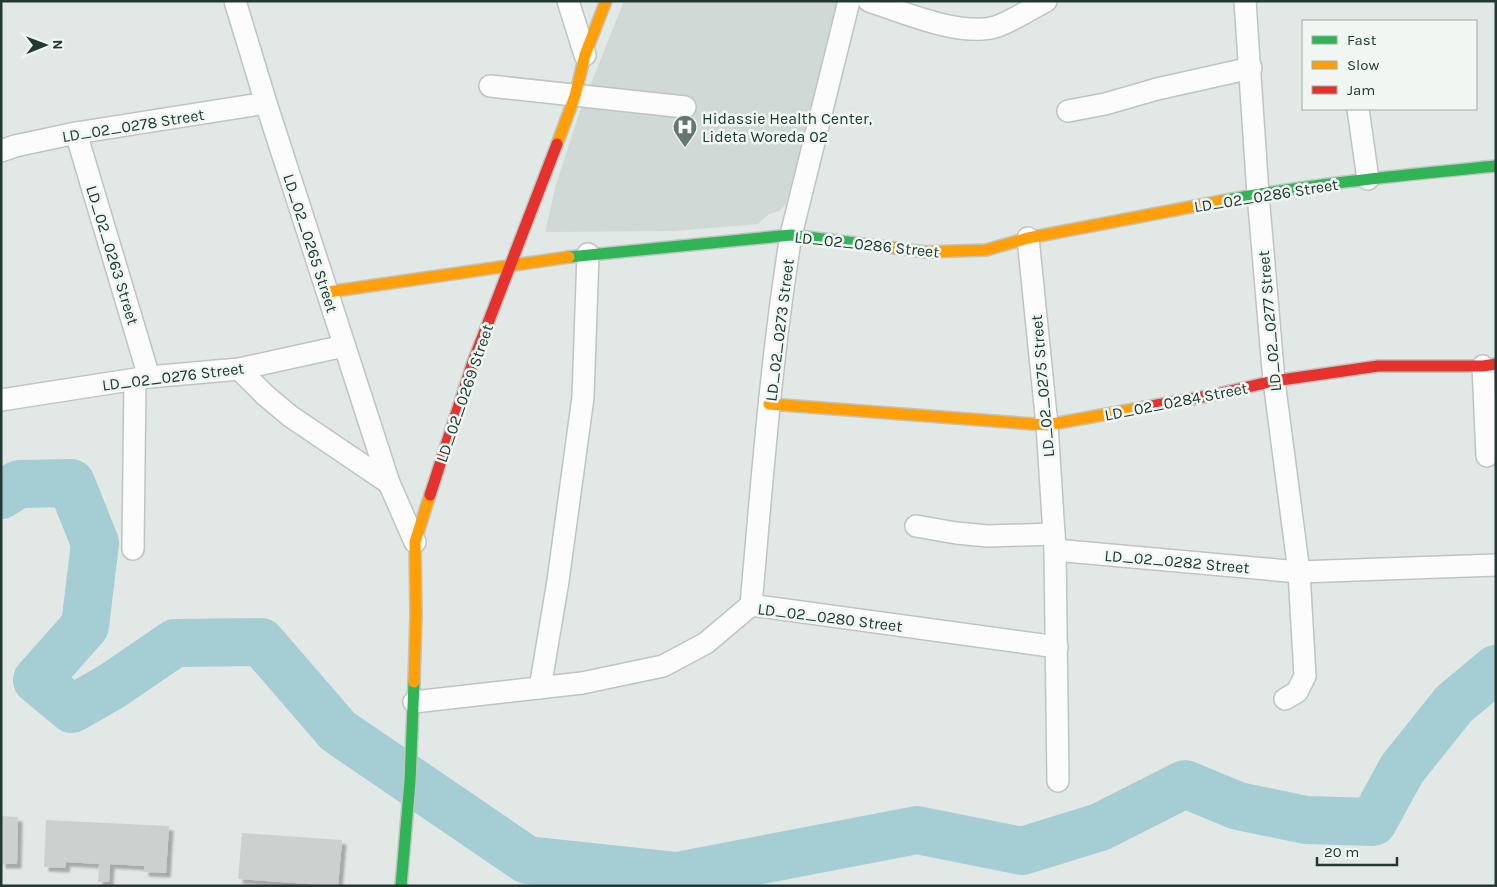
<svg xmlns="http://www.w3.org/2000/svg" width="1497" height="887" viewBox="0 0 1497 887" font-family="Karla,sans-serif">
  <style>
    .built { fill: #d0d9d5 }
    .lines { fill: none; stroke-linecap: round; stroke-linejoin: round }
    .river { stroke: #a5cdd4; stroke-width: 48 }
    .building { fill: #ccd1cf; filter: url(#shadow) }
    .street-casing { stroke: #bfc4c2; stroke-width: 24 }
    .fast-casing { stroke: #bfc5c2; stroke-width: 14 }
    .slow-casing { stroke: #bfc5c2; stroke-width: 14 }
    .jam-casing { stroke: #bfc5c2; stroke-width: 14 }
    .street { stroke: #fbfcfb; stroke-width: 21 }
    .fast { stroke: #30b455; stroke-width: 11 }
    .slow { stroke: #ff9f0a; stroke-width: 11 }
    .jam { stroke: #e5322d; stroke-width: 11 }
    .labels { text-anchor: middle; stroke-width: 5; stroke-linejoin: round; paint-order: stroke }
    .poi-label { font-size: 16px; fill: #223933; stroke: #f0f7f3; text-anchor: start }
    .street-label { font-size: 16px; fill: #223933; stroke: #f0f7f3 }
  </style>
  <defs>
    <filter id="shadow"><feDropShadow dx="4.5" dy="4.5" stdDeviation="1" flood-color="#0004"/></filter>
  </defs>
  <rect width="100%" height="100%" fill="#e2e8e5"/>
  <path class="built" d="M624,1H842L816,100L786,204L779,211L769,214L758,224L674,231L545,232L556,185L580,111Z"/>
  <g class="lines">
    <path class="river" d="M1,495L19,484L71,483L95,543L85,626L37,680L72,709L112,686L175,643L261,642L338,731L527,860L677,876L917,830L1022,851L1100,827L1185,784L1238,806L1306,820L1373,822L1402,769L1454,704L1496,669"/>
  </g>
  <g class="building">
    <path d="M1,816L18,817L17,864H1Z"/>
    <path d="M46,820L169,826L166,873L144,872V866L110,864L109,882H98L99,864L66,862L65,868L44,867Z"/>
    <path d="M242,833L342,840L338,886L238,879Z"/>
  </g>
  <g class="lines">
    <defs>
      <g id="street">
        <path d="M235,1L266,103L389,483L415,542"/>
        <path d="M568,1L585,55"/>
        <path d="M869,1C903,12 960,37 995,27C1009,23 1032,8 1046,1"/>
        <path d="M1245,1L1258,194L1274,381L1299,572L1305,676L1297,692L1285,699"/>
        <path d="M490,86L685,107"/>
        <path d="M1358,109L1368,179"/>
        <path d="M1068,111L1105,104L1157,89L1251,68"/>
        <path d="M76,133L149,377"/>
        <path d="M1,151L15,146L76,133L266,103"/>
        <path d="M1028,238L1047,425L1055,550L1058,781"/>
        <path d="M1483,366L1487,456"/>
        <path d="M239,369L265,395L290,416L389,483"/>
        <path d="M1,400L149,377L239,369L344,346"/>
        <path d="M916,526L956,533L988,536L1054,534"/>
        <path d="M133,549L135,380"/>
        <path d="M1055,550L1299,572L1496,565"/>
        <path d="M751,605C762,482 771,358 791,235L849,1"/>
        <path d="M540,688L558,581L583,397L588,254"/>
        <path d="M414,702L582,683L663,666L706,643L751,605L1057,647"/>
      </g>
      <g id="fast">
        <path d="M1227,200C1316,183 1406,175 1496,166"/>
        <path d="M569,257L791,235L895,248"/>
        <path d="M401,886L410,781L414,682"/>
      </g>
      <g id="slow">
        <path d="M557,144L575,96L585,55L606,1"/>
        <path d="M895,248L926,252L986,250L1028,238L1227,200"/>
        <path d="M328,292L569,257"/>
        <path d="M769,404L1047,425L1146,407"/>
        <path d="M414,682L416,615L415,542L430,495"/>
      </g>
      <g id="jam">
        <path d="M1146,407L1213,395L1274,381L1378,366H1483L1496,364"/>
        <path d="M430,495L473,362L557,144"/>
      </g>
    </defs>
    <use href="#street" class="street-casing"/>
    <use href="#fast" class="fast-casing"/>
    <use href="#slow" class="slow-casing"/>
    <use href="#jam" class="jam-casing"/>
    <use href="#street" class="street"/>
    <use href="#fast" class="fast"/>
    <use href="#slow" class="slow"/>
    <use href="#jam" class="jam"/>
  </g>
  <defs>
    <symbol id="hospital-pin" viewBox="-11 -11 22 30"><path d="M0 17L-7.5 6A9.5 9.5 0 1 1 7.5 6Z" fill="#657671" stroke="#f0f7f3"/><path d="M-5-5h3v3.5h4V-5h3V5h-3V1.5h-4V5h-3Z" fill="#fff"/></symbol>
  </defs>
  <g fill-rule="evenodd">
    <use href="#hospital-pin" x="671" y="113" width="28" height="38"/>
  </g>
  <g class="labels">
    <g class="poi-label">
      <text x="702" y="124">Hidassie Health Center,<tspan x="702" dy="18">Lideta Woreda 02</tspan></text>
    </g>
    <g class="street-label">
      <text transform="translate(133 125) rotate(-9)" y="6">LD_02_0278 Street</text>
      <text transform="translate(1266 195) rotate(-9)" y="6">LD_02_0286 Street</text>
      <text transform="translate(311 243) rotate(72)" y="6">LD_02_0265 Street</text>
      <text transform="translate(867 244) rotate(6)" y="6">LD_02_0286 Street</text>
      <text transform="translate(113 255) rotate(73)" y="6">LD_02_0263 Street</text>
      <text transform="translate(1269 321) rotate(-95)" y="6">LD_02_0277 Street</text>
      <text transform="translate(779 330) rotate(-83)" y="6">LD_02_0273 Street</text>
      <text transform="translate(173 376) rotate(-7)" y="6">LD_02_0276 Street</text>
      <text transform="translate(1042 386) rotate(-95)" y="6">LD_02_0275 Street</text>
      <text transform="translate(464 393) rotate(-71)" y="6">LD_02_0269 Street</text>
      <text transform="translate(1176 401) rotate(-11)" y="6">LD_02_0284 Street</text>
      <text transform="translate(1177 561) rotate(5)" y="6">LD_02_0282 Street</text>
      <text transform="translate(830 617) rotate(7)" y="6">LD_02_0280 Street</text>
    </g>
  </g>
  <rect width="1497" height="887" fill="none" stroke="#223933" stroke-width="5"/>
  <rect x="1302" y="20" width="175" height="90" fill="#f0f7f3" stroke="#9eaba6"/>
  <rect x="1312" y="36" width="25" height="8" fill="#30b455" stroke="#9eaba6"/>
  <text x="1347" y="45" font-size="15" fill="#223933">Fast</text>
  <rect x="1312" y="61" width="25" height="8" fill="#ff9f0a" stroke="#9eaba6"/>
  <text x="1347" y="70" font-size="15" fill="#223933">Slow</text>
  <rect x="1312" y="86" width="25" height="8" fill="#e5322d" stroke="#9eaba6"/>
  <text x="1347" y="95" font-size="15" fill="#223933">Jam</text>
  <g transform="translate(45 45) rotate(89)" stroke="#f0f7f3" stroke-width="4" paint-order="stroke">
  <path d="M0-4L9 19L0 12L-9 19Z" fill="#223933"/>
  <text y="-8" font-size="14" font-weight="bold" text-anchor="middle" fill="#223933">N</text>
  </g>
  <path d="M1317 857v8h80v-8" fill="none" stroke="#223933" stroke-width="2.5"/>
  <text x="1324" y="857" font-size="15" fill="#223933" stroke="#f0f7f3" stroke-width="4" paint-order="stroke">20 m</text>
</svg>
